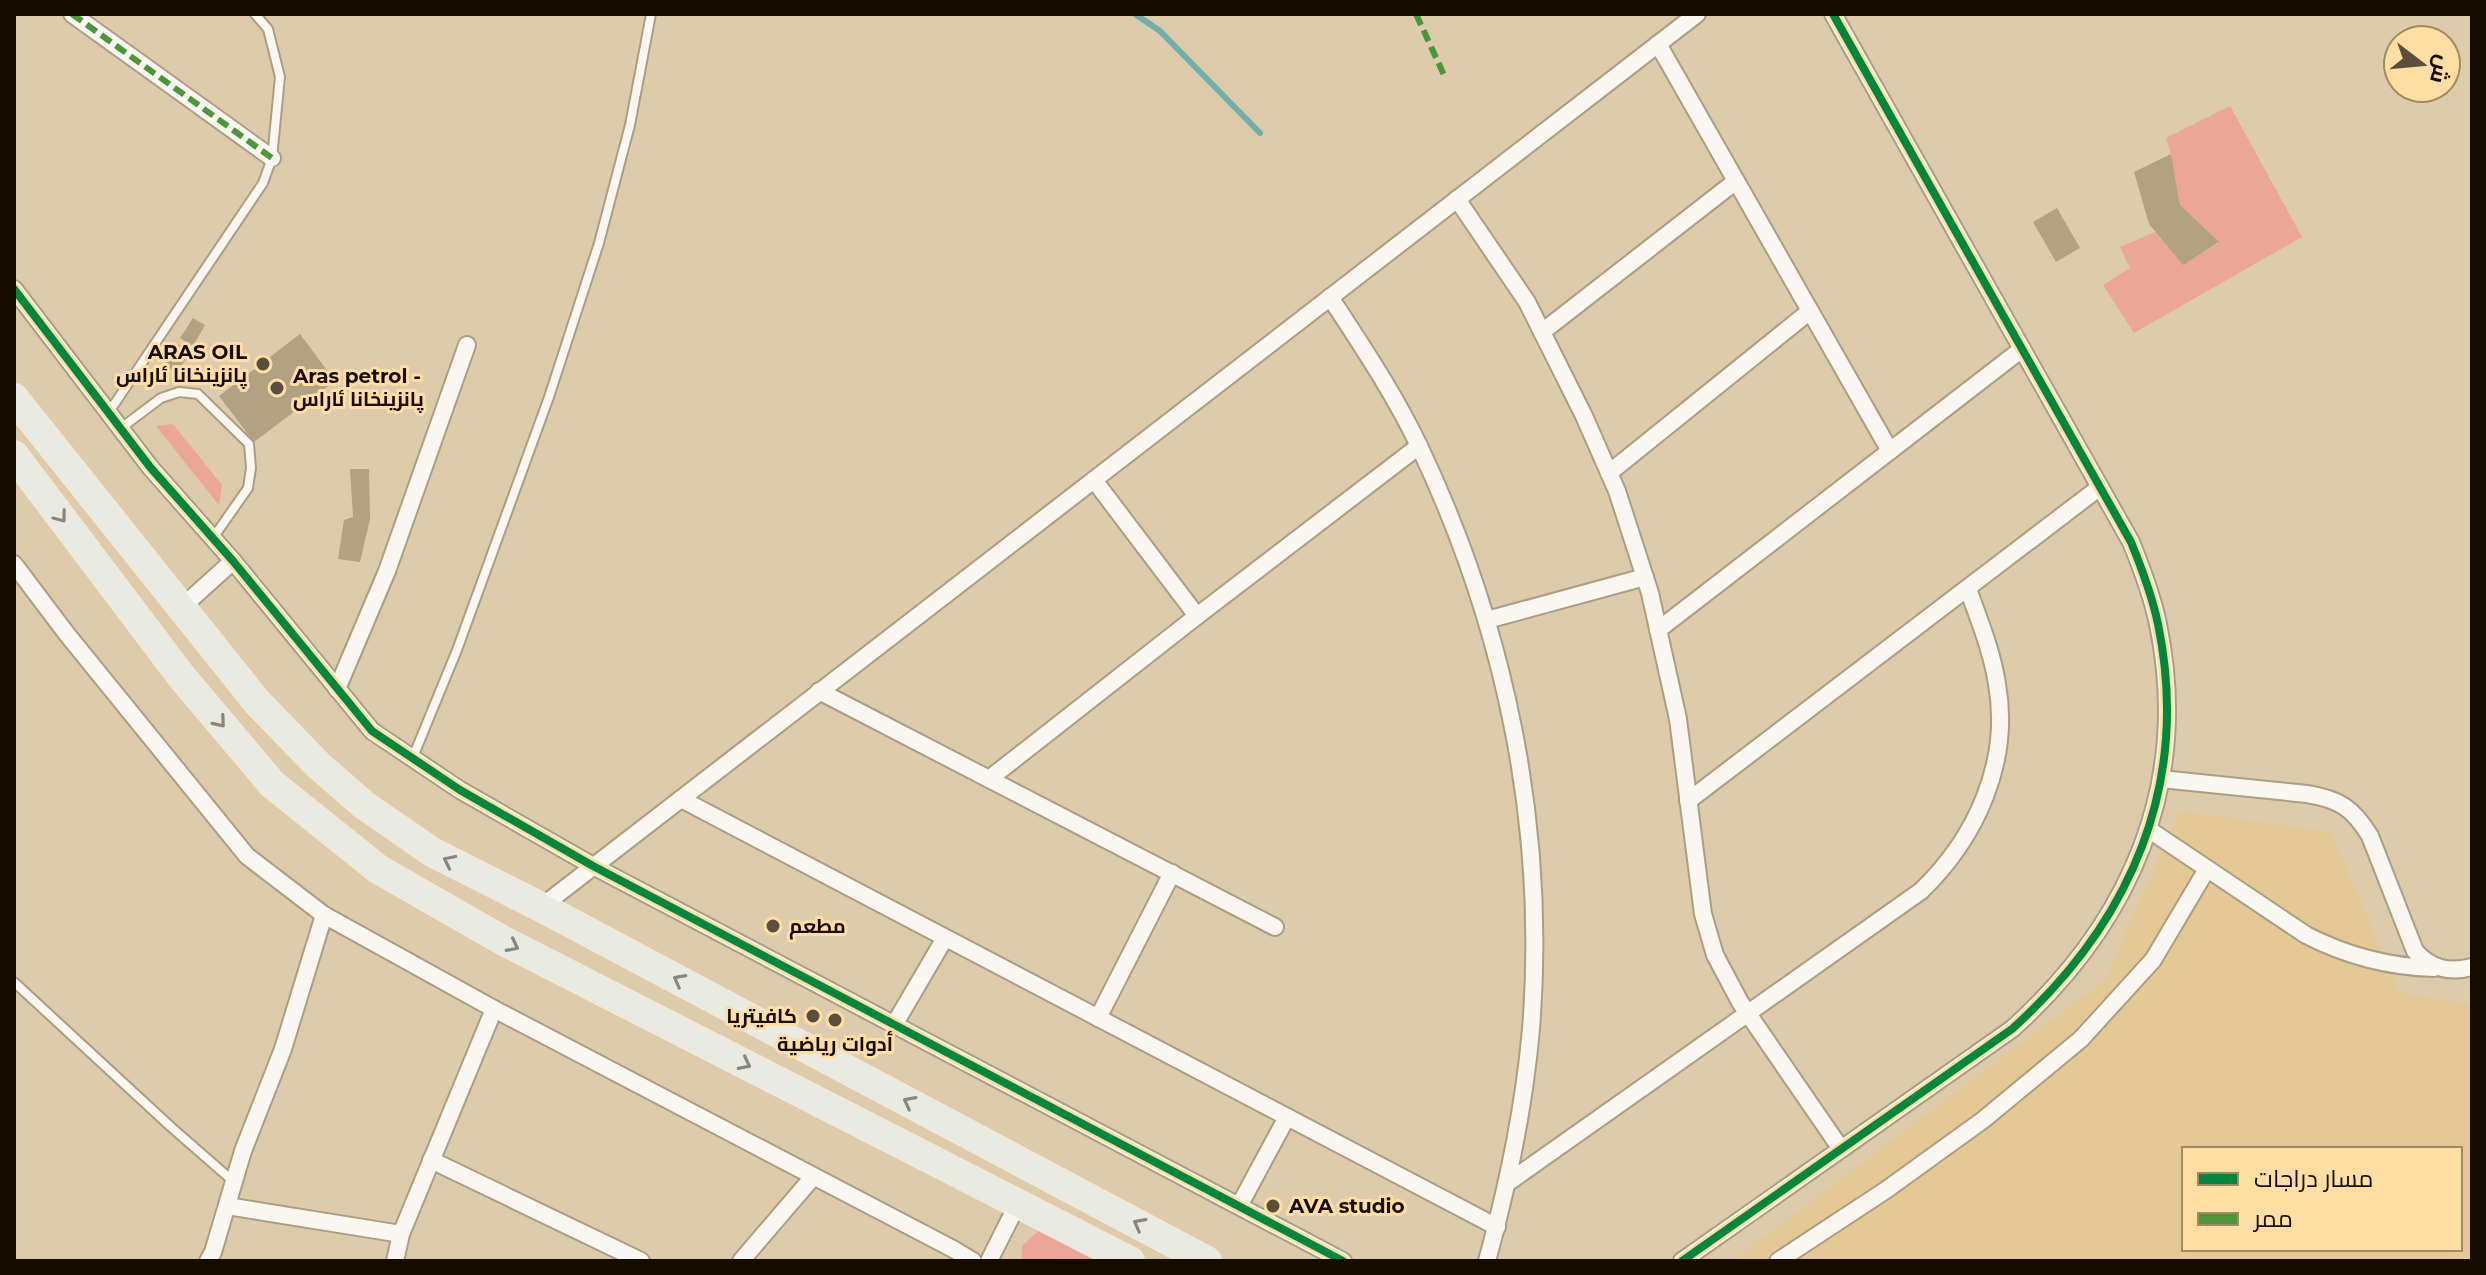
<svg xmlns="http://www.w3.org/2000/svg" width="2486" height="1275" viewBox="0 0 2486 1275" font-family="Montserrat,Cairo,sans-serif">
  <style>
    .built { fill: #e4c896; fill-rule: evenodd }
    .green { fill: #eca697 }
    .lines { fill: none; stroke-linecap: round; stroke-linejoin: round }
    .stream { stroke: #73aeaa; stroke-width: 6 }
    .building { fill: #b2a283 }
    .service-casing { stroke: #ac9e84; stroke-width: 12 }
    .minor-casing { stroke: #ac9e84; stroke-width: 20 }
    .primary-casing { stroke: #f0e8d9; stroke-width: 30 }
    .service { stroke: #faf7f2; stroke-width: 8 }
    .minor { stroke: #faf7f2; stroke-width: 16 }
    .primary { stroke: #e9eae1; stroke-width: 26 }
    .quiet { stroke: #4b9639; stroke-width: 6; stroke-dasharray: 12 6; stroke-linecap: butt }
    .cycleway-casing { stroke: #fedea3; stroke-width: 13 }
    .cycleway { stroke: #00873e; stroke-width: 8 }
    .oneway { stroke: #8a867c }
    .poi-dot { fill: #5c4e3c; stroke: #fedea3; stroke-width: 3 }
    .labels { text-anchor: middle; stroke-width: 6; stroke-linejoin: round; paint-order: stroke }
    .poi-label { font-size: 20px; font-weight: bold; fill: #160b00; stroke: #fedea3; text-anchor: start }
  </style>
  <rect width="100%" height="100%" fill="#ddcbab"/>
  <path class="built" d="M2180,811L2330,832L2399,992L2472,1006V1261H1732L2105,980ZM2184,1149H2460V1249H2184Z"/>
  <g class="green">
    <path d="M2230,106L2302,237L2134,333L2103,285L2130,268L2120,247L2155,232L2183,264L2219,243L2180,205L2171,154L2166,138Z"/>
    <path d="M173,424L222,485L219,505L156,426Z"/>
    <path d="M1038,1231L1096,1261H1022V1246Z"/>
  </g>
  <g class="lines">
    <path class="stream" d="M1135,14L1160,31L1260,133"/>
  </g>
  <g class="building">
    <path d="M2171,154L2180,205L2219,242L2183,265L2149,224L2134,172Z"/>
    <path d="M2057,208L2080,248L2056,262L2033,222Z"/>
    <path d="M193,318L205,325L193,346L180,338Z"/>
    <path d="M300,334L335,381L254,442L219,396Z"/>
    <path d="M178,344L190,352L177,373L164,365Z"/>
    <path d="M350,469H369L370,519L360,562L338,559L344,520L353,517Z"/>
  </g>
  <g class="lines">
    <defs>
      <g id="service">
        <path d="M109,412L263,183L272,158L280,77L268,29L255,14"/>
        <path d="M121,428L161,398L179,392L198,394L249,444L251,468L248,488L213,538"/>
        <path d="M413,757L457,650L549,397L599,243L630,125L651,14"/>
        <path d="M14,982L171,1127L234,1182"/>
      </g>
      <g id="minor">
        <path d="M72,14L272,158"/>
        <path d="M1658,44L1890,451"/>
        <path d="M1457,199L1527,302L1584,416L1617,491L1650,593L1678,719L1703,914L1715,955L1740,1002L1841,1149"/>
        <path d="M14,289L150,467L233,561L372,731L460,790L593,866L1343,1261"/>
        <path d="M1330,297C1362,346 1395,395 1420,448C1506,630 1547,828 1531,1029C1524,1108 1508,1185 1487,1261"/>
        <path d="M1542,332L1736,181"/>
        <path d="M1609,473L1810,311"/>
        <path d="M1094,480L1197,616"/>
        <path d="M14,564L66,633L247,856L324,915L494,1009L953,1249L973,1261"/>
        <path d="M181,608L233,561"/>
        <path d="M1487,620L1645,577"/>
        <path d="M1658,630L2022,349"/>
        <path d="M337,689L387,571L467,345"/>
        <path d="M819,691L1275,927"/>
        <path d="M989,779L1197,616L1419,446"/>
        <path d="M2161,779L2307,794C2339,799 2353,808 2370,836L2415,951C2431,969 2449,973 2472,967"/>
        <path d="M681,799L1497,1227"/>
        <path d="M1688,801L2100,487"/>
        <path d="M2148,829L2306,935C2347,956 2387,967 2434,968"/>
        <path d="M541,907L1697,14"/>
        <path d="M1098,1018L1172,873"/>
        <path d="M894,1025L945,938"/>
        <path d="M431,1160L641,1261"/>
        <path d="M1506,1184L1921,891C1976,838 2011,762 1997,684C1992,651 1979,620 1968,589"/>
        <path d="M227,1206L401,1234"/>
        <path d="M1239,1206L1287,1117"/>
        <path d="M208,1261L213,1252L243,1151L283,1049L324,915"/>
        <path d="M395,1261L401,1234L494,1009"/>
        <path d="M741,1261L813,1177"/>
        <path d="M989,1261L1018,1203"/>
        <path d="M1682,1261L2012,1029C2131,922 2191,784 2158,624C2152,595 2142,569 2131,542L1833,14"/>
        <path d="M1778,1261L1886,1190L1983,1120L2081,1039L2153,960L2207,869"/>
      </g>
      <g id="primary">
        <path d="M14,398L257,702L318,765L364,805L432,852L541,907L1207,1261"/>
        <path d="M14,455L181,676L272,784L378,869L502,940L1130,1261"/>
      </g>
    </defs>
    <use href="#service" class="service-casing"/>
    <use href="#minor" class="minor-casing"/>
    <use href="#primary" class="primary-casing"/>
    <use href="#service" class="service"/>
    <use href="#minor" class="minor"/>
    <use href="#primary" class="primary"/>
    <g class="quiet">
      <path d="M72,14L272,158"/>
      <path d="M1416,14L1444,75"/>
    </g>
    <defs>
      <g id="cycleway">
        <path d="M14,289L150,467L233,561L372,731L460,790L593,866L1343,1261"/>
        <path d="M1682,1261L2012,1029C2131,922 2191,784 2158,624C2152,595 2142,569 2131,542L1833,14"/>
      </g>
    </defs>
    <use href="#cycleway" class="cycleway-casing"/>
    <use href="#cycleway" class="cycleway"/>
  </g>
  <defs><path id="oneway-chevron" d="M-2-3.5L2.5 0L-2 3.5" fill="none" stroke-width="1.6" stroke-linecap="round" stroke-linejoin="round" transform="scale(2)"/></defs>
  <g class="oneway">
    <use href="#oneway-chevron" transform="translate(61 517) rotate(53)"/>
    <use href="#oneway-chevron" transform="translate(220 722) rotate(50)"/>
    <use href="#oneway-chevron" transform="translate(449 861) rotate(-154)"/>
    <use href="#oneway-chevron" transform="translate(513 946) rotate(27)"/>
    <use href="#oneway-chevron" transform="translate(679 980) rotate(-152)"/>
    <use href="#oneway-chevron" transform="translate(745 1064) rotate(27)"/>
    <use href="#oneway-chevron" transform="translate(909 1102) rotate(-152)"/>
    <use href="#oneway-chevron" transform="translate(1139 1224) rotate(-152)"/>
  </g>
  <g class="poi-dot">
    <circle cx="263" cy="364" r="8"/>
    <circle cx="277" cy="388" r="8"/>
    <circle cx="773" cy="926" r="8"/>
    <circle cx="813" cy="1016" r="8"/>
    <circle cx="835" cy="1020" r="8"/>
    <circle cx="1273" cy="1206" r="8"/>
  </g>
  <g class="labels">
    <g class="poi-label">
      <text x="247" y="359" text-anchor="end">ARAS OIL<tspan x="247" dy="23">پانزینخانا ئاراس</tspan></text>
      <text x="293" y="383">Aras petrol -<tspan x="293" dy="23">پانزینخانا ئاراس</tspan></text>
      <text x="789" y="933">مطعم</text>
      <text x="797" y="1023" text-anchor="end">كافيتريا</text>
      <text x="835" y="1051" text-anchor="middle">أدوات رياضية</text>
      <text x="1289" y="1213">AVA studio</text>
    </g>
  </g>
  <rect width="2486" height="1275" fill="none" stroke="#160b00" stroke-width="32"/>
  <rect x="2182" y="1147" width="280" height="104" fill="#fedea3" stroke="#a18a62" stroke-width="2"/>
  <rect x="2198" y="1173" width="40" height="12" fill="#00873e" stroke="#a18a62" stroke-width="2"/>
  <text x="2254" y="1187" font-size="24" fill="#160b00">مسار دراجات</text>
  <rect x="2198" y="1213" width="40" height="12" fill="#4b9639" stroke="#a18a62" stroke-width="2"/>
  <text x="2254" y="1227" font-size="24" fill="#160b00">ممر</text>
  <g transform="translate(2422 64) rotate(106)"><circle r="38" fill="#fedea3" stroke="#a18a62" stroke-width="2"/>
  <path d="M0-6L14 30L0 20L-14 30Z" fill="#5c4e3c"/>
  <text y="-12" font-size="22" font-weight="bold" text-anchor="middle" fill="#160b00">ش</text>
  </g>
</svg>
